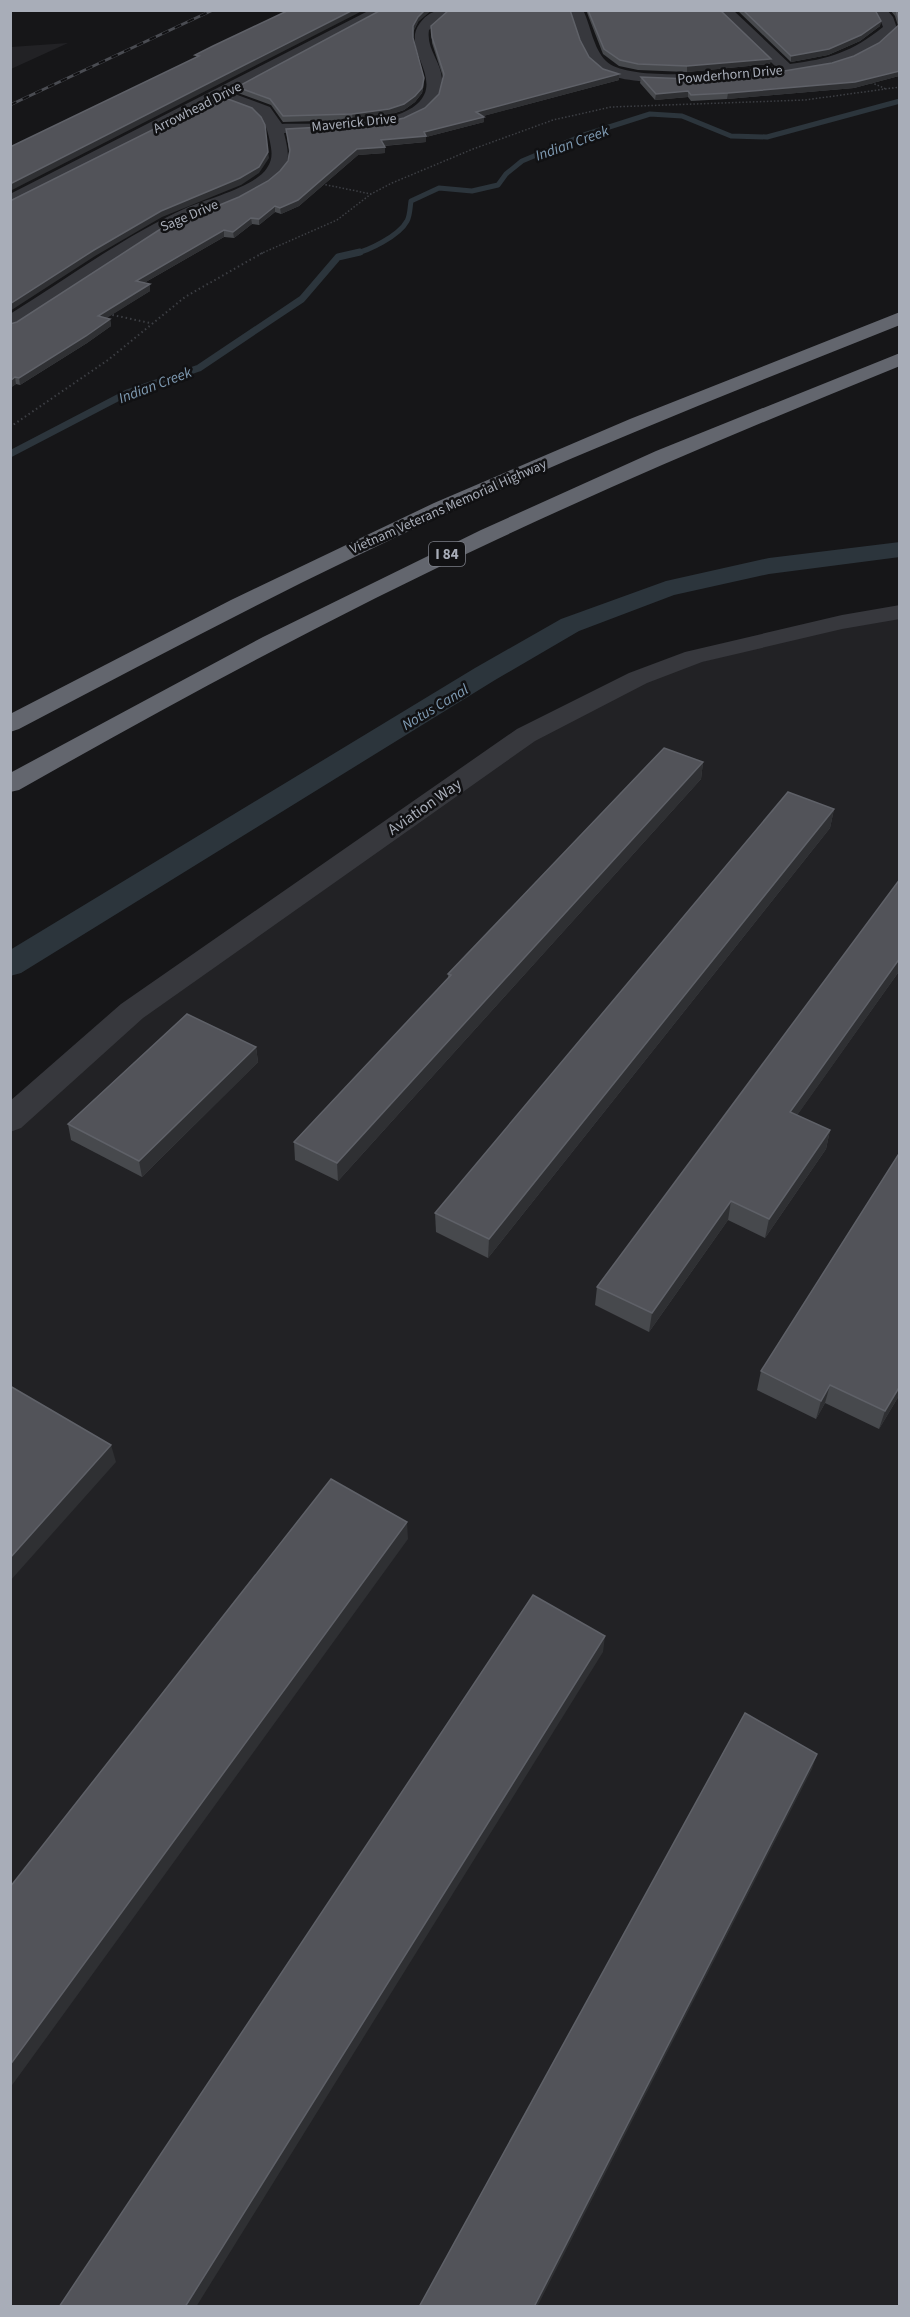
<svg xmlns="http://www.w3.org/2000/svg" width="910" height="2317" viewBox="0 0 910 2317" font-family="'Source Sans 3',sans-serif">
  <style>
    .built { fill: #222225 }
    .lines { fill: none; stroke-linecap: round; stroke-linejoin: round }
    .stream-far1 { stroke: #2c353c; stroke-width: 5 }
    .stream { stroke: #2c353c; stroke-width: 7 }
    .canal { fill: #2c353c; fill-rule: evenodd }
    .path-far1 { stroke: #3d3f44; stroke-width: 1.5; stroke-dasharray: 1.5 2; stroke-linecap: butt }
    .path { stroke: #3d3f44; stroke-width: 2; stroke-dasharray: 1.5 3; stroke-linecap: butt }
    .minor { fill: #37383d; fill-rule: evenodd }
    .highway { fill: #63666e; fill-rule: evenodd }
    .rail-casing { stroke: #4a4c52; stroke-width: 3 }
    .rail { stroke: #111113; stroke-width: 2; stroke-dasharray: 7; stroke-linecap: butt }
    .wall { fill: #47494d }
    .shaded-wall { fill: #2f3033 }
    .building { fill: #525359; stroke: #5f6168; stroke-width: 1.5 }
    .labels { text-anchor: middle; stroke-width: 5; stroke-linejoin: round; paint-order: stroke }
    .far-street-label { font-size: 14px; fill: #a8adb8; stroke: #111113 }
    .far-water-label { font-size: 15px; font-style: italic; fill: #7f9bb3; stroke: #111113 }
    .shield { fill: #111113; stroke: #7b7e86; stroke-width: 1.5 }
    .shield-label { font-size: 15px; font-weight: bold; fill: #a8adb8 }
    .street-label { font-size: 16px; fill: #a8adb8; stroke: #111113 }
  </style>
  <rect width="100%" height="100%" fill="#161618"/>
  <g class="built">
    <path d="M68,43L11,69V47Z"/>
    <path d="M899,612V2306H11L10,1120L132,1011L526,735L637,678Z"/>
  </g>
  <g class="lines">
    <path class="stream-far1" d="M353,254C368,251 399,236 407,221C410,216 410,207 411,201L439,188L472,191L498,185L506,174L522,161L584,135L650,114L682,116L731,136L767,137L900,101"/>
    <path class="stream" d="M10,454L127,393L199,368L302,299L338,257L360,252"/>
    <path class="canal" d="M900,542V557L769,574L674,595L579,631L495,680L21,973L10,976V950L475,668L561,619L666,581L769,558Z"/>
    <g class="path-far1">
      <path d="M868,81L886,89"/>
      <path d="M322,184L371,194"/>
      <path d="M260,254L337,220L371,194L392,183L473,149L553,120L611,107L805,100L900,87"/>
    </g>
    <g class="path">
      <path d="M108,314L150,323"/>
      <path d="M10,427L108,360L185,297L264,252"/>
    </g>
    <g class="minor">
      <path d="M370,10H389L232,93L270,107L282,124C318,123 390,128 417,104C445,79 400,48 420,23C429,11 437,10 452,10L429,30C426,49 441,61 442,79C443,139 324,132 284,133C288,149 292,164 279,176C252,203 194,214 159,234C111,263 64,296 17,327L10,329V314C68,278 124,236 186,208C207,199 255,187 267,168C273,159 272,152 270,142C263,106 251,111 220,99L10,206V194Z"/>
      <path d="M569,10H583C591,26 593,48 606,61C629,84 742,71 775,66L717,10H733L790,64C829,59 852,52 883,27L880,19L871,10H887L893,17L897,28C887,41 868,54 853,60C807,77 647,94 604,73C582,63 579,30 569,10Z"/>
      <path d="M900,605V619L842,629L702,662L647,683L535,741L143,1018L21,1128L10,1132V1101L121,1004L517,729L629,673L685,652L842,615Z"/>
    </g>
    <g class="highway">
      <path d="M900,312V325C749,385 597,445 450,512C303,579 161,654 19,729L10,732V714L231,600L434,503L630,419Z"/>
      <path d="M900,353V366C764,421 630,477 498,539C335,615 176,701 19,790L10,792V773L263,637L481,530L656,451Z"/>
    </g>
    <defs>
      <path id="rail" d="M10,105L213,10"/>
    </defs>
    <use href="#rail" class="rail-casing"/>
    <use href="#rail" class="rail"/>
  </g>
  <g class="wall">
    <path d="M586,10H720L771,59L770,64L687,72L638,70L619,66L603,54Z"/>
    <path d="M737,10H875L881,21L880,26L860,41L828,55L791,62Z"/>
    <path d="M890,10H900L899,76L854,88L727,99L691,101L688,97L655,100L640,83L641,77L690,79L766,74L832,63L854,56L879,43L898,26L895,16Z"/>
    <path d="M418,22L413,32V39L424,78V84L422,93L415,102L404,110L389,115L353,120L283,122L271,105L238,93L237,87Z"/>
    <path d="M431,26L580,40L589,57L603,69L619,74V80L483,116L484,122L426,137V142L384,146L385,153L358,155L299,206L281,214L275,212L259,225L252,224L234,238L224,237L144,283L150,284V291L106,318L110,319L111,326L87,343L20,385L16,384L10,388L17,322L239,197L268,181L280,171L288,161L289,152L286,129L378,124L404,118L425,108L439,94L443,77L432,43Z"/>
    <path d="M703,762L701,779L338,1181L295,1160L294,1142L448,978V974Z"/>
    <path d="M834,809L830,828L488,1258L436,1232L435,1213Z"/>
    <path d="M900,879V970L797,1115L830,1130L826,1149L765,1238L728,1220L649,1332L595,1305L597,1287Z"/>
    <path d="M256,1047L258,1062L142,1177L71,1140L68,1124Z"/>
    <path d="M900,1152V1394L879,1429L825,1403L816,1419L757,1390L761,1371Z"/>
  </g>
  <g class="shaded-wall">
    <path d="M353,10H364L10,191V184Z"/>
    <path d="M425,10H432L418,22L413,32V26L418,17Z"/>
    <path d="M881,21L880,26L860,41L828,55L791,62V56Z"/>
    <path d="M771,59L770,64L687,72V66Z"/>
    <path d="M900,71L899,76L854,88L727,99L728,93Z"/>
    <path d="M619,74V80L476,118V112Z"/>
    <path d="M424,78V84L422,93L415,102L404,110L389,115L353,120L352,114Z"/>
    <path d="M688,91V97L655,100L656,94Z"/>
    <path d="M484,117V122L426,137V142L381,146V140L424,132Z"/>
    <path d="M385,147V153L358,155L299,206L281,214L280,208L357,149Z"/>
    <path d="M268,152L269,158L259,173L241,185L162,217L95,256L10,311V304L94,250L161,211Z"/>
    <path d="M275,206V212L259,225V219Z"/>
    <path d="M251,218L252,224L234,238L233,232Z"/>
    <path d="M224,230V237L137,287L136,281Z"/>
    <path d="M150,284V291L99,323L98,316Z"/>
    <path d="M110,319L111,326L87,343L20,385L19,378Z"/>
    <path d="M15,377L16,384L10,388V381Z"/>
    <path d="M703,762L701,779L338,1181L337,1163Z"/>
    <path d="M834,809L830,828L488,1258L489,1239Z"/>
    <path d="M900,958V970L786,1131L790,1112Z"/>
    <path d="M256,1047L258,1062L142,1177L139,1161Z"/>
    <path d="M830,1130L826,1149L765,1238L769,1219Z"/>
    <path d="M731,1201L728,1220L649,1332L652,1313Z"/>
    <path d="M830,1385L825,1403L816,1419L821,1401Z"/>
    <path d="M900,1386V1394L879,1429L885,1411Z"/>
    <path d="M111,1445L116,1462L10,1581V1558Z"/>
    <path d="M407,1522L408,1539L10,2088V2065Z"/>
    <path d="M605,1636L603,1652L196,2307H185Z"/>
    <path d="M817,1754L812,1769L537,2307H534Z"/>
  </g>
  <g class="building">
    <path d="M289,10H353L10,184V147L199,56L195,55L213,46Z"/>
    <path d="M381,10H425L418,17L413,26V38L424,78L422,88L415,96L404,104L389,109L352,114L283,116L270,99L237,87Z"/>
    <path d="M449,10H570L580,40L589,57L603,69L619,74L476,112L484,117L424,132L426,136L381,140L385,147L357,149L298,200L280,208L275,206L259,219L251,218L233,232L224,230L136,281L150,284L98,316L110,319L86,336L19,378L15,377L10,381V324L17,322L159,230L239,197L268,181L280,171L288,161L290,150L286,129L378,124L404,118L425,108L439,94L444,74L432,37L431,26Z"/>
    <path d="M588,10H720L771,59L687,66L638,64L620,60L604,49Z"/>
    <path d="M743,10H875L881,21L861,35L829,49L791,56Z"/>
    <path d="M900,10V24L896,10Z"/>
    <path d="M900,24V71L855,82L728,93L691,95L688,91L656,94L641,77L690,79L766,74L832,63L854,56L879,43Z"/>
    <path d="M220,96L252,108L261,117L265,125L268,152L259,167L240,178L161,211L94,250L10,304V201Z"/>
    <path d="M664,748L703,762L337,1163L294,1142L451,975L448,974Z"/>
    <path d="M788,792L834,809L489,1239L435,1213Z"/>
    <path d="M900,879V958L790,1112L830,1130L769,1219L731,1201L652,1313L597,1287Z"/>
    <path d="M187,1014L256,1047L139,1161L68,1124Z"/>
    <path d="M900,1152V1386L885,1411L830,1385L821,1401L761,1371Z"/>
    <path d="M10,1386L111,1445L10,1558Z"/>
    <path d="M331,1479L407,1522L10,2065V1887Z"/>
    <path d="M533,1595L605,1636L185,2307H59Z"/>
    <path d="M745,1713L817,1754L534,2307H419Z"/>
  </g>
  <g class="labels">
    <g class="far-street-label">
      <text transform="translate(730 74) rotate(-5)" y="5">Powderhorn Drive</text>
      <text transform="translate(197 107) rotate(-27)" y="5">Arrowhead Drive</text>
      <text transform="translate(354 122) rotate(-6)" y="5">Maverick Drive</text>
      <text transform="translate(189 215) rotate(-23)" y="5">Sage Drive</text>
      <text transform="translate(448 506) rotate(-24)" y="5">Vietnam Veterans Memorial Highway</text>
    </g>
    <g class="far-water-label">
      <text transform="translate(572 143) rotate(-20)" y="5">Indian Creek</text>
      <text transform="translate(155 385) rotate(-21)" y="5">Indian Creek</text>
      <text transform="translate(435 707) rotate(-31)" y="5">Notus Canal</text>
    </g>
    <rect class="shield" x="429" y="542" width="36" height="24" rx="4.5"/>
    <g class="shield-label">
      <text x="447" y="559">I 84</text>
    </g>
    <g class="street-label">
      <text transform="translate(424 806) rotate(-35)" y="6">Aviation Way</text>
    </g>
  </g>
  <rect width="910" height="2317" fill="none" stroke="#a8adb8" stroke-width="24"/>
</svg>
